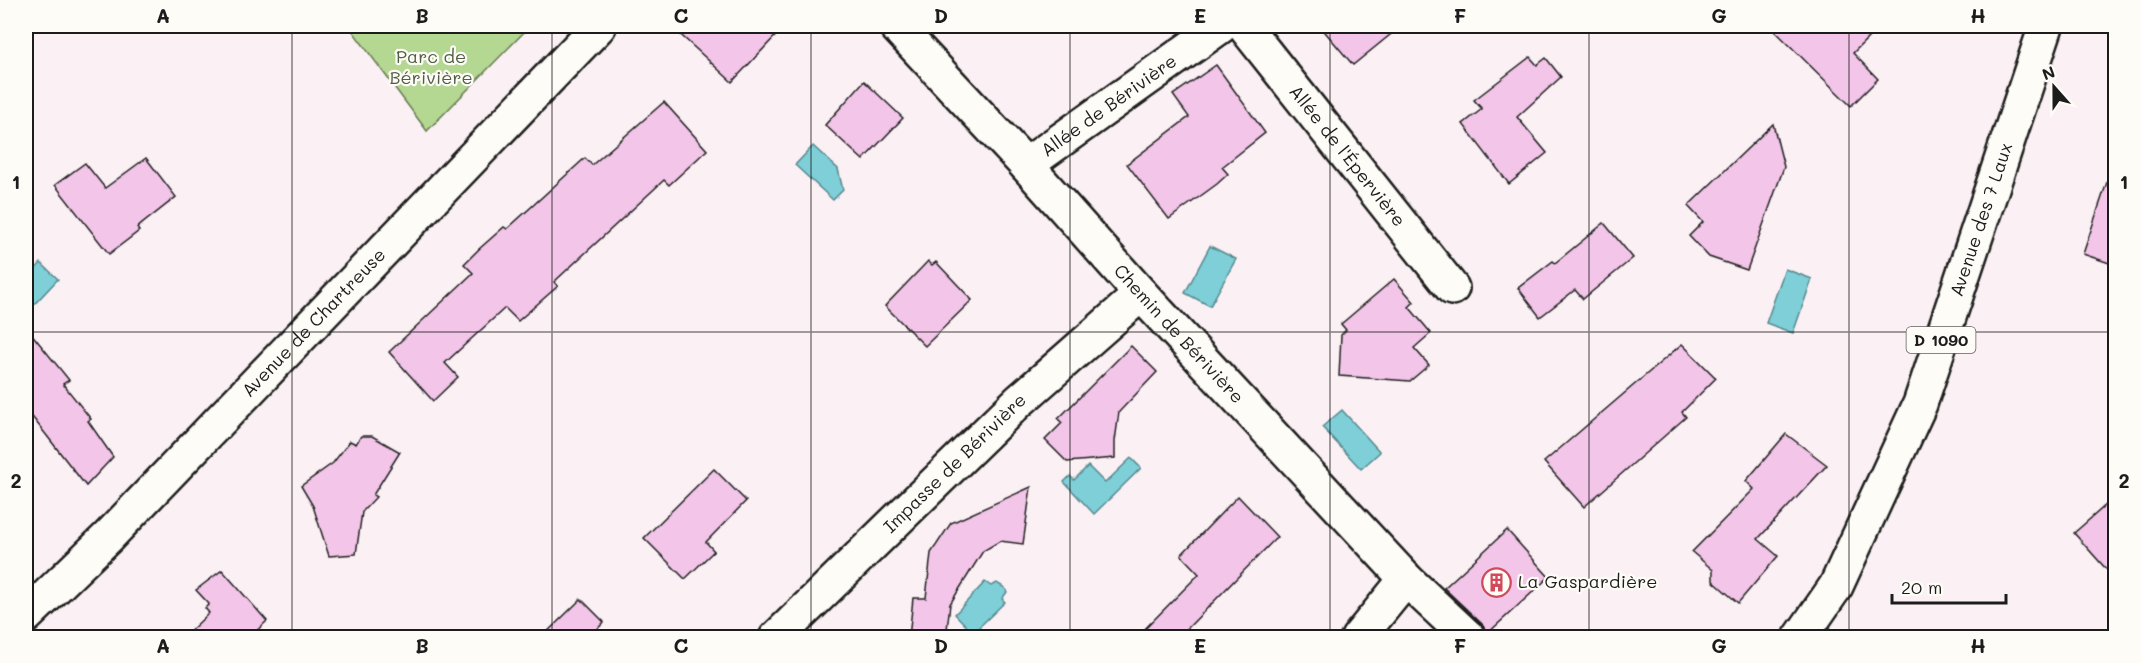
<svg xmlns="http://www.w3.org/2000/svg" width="2141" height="663" viewBox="0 0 2141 663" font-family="Mali,sans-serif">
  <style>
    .green { fill: #b4d791; stroke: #687a56; stroke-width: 1.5 }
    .water { fill: #7ecfd8; stroke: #57878d; stroke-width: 1.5 }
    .building { fill: #f3c5e9; stroke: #1c1c1c; stroke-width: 1.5 }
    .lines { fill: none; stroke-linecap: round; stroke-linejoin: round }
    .minor-casing { stroke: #1c1c1c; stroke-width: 38 }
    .major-casing { stroke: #1c1c1c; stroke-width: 38 }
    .minor { stroke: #fdfcf7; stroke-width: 33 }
    .major { stroke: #fdfcf7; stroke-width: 33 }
    .grid { fill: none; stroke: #1c1c1c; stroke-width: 1.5; stroke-opacity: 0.55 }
    .labels { text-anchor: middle; stroke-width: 4.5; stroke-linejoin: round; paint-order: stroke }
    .shield { fill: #fdfcf7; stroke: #605f5e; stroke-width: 1.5 }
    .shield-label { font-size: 16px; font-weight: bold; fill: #1c1c1c }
    .park-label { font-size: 18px; fill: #515d45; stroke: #fdfcf7 }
    .street-label { font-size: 18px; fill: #1c1c1c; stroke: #fdfcf7 }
    .poi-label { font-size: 18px; fill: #1c1c1c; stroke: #fdfcf7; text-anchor: start }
    .neatline { fill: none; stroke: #1c1c1c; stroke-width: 2 }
    .grid-label { font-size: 20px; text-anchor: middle; font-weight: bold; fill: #1c1c1c }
  </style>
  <rect width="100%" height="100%" fill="#fbf1f4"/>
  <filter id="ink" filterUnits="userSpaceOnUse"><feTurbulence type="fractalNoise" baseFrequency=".0167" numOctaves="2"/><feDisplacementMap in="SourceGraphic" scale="12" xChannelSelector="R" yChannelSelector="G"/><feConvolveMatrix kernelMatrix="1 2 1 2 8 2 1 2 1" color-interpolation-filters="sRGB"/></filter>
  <g filter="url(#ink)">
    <path class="green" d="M349,26H530L427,131Z"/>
    <g class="water">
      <path d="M813,146L838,169L843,190L833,200L795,165Z"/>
      <path d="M1210,246L1236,259L1210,306L1185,293Z"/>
      <path d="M41,263L58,279L26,313V279Z"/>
      <path d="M1785,269L1812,279L1793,333L1766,323Z"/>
      <path d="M1342,410L1380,452L1361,469L1322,427Z"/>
      <path d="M1131,458L1141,468L1094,514L1064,482L1070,476L1074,480L1088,466L1105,483Z"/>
      <path d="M985,582L991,586L997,583L1005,588L1007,592L1002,599L1005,602L973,633L955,614Z"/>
    </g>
    <g class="building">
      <path d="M671,26H785L732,82Z"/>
      <path d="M1320,26H1401L1353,65Z"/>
      <path d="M1770,26H1880L1853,53L1878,79L1851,106Z"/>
      <path d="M1530,57L1537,65L1546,58L1561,77L1517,117L1547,153L1509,184L1463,124L1482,109L1474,100Z"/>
      <path d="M1216,65L1265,133L1222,167L1228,174L1217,184L1169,219L1127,164L1189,117L1173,95Z"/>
      <path d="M864,81L903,118L863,160L825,125Z"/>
      <path d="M664,102L707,150L669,185L664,180L554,282L558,286L518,321L505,308L445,363L458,377L433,401L389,352L473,273L464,264L479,249L504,227L507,229L585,158L592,165Z"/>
      <path d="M1773,124L1784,167L1747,270L1709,257L1689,236L1703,222L1688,206Z"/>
      <path d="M146,158L176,197L137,228L139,231L109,254L55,185L85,163L105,188Z"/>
      <path d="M2110,173L2115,174V265L2083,254Z"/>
      <path d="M1604,223L1633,258L1583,299L1575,290L1540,317L1518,288L1553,261L1555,263Z"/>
      <path d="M928,261L932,265L936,262L972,300L925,346L885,306Z"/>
      <path d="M1394,279L1414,302L1409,307L1431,333L1414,348L1429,365L1410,381L1339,376L1341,335L1346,330L1341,324Z"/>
      <path d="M26,327L69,380L63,384L91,419L88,421L113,457L86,486L26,409Z"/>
      <path d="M1682,344L1716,378L1682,412L1686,417L1584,507L1544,462Z"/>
      <path d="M1131,346L1157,372L1119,412L1115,441V458L1067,462L1045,440L1062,423L1058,419Z"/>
      <path d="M1786,434L1827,465L1758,539L1778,556L1738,603L1713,581V570L1692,552L1754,489L1746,481Z"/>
      <path d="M361,436H372L400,452L373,495L376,497L362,512L356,554L329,556L313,506L301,486L333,463L350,441L356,444Z"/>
      <path d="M714,469L746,501L706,542L714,551L685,579L644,538Z"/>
      <path d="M1031,487L1023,544L1000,541L983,551L950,604L946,638H909L913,598H926L931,553L951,523Z"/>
      <path d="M1238,496L1277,537L1178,638H1136L1199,574L1181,555Z"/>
      <path d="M2115,497V579L2074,533Z"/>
      <path d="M1507,530L1549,577L1487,634L1482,624L1444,588Z"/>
      <path d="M222,570L267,621L249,638H183L209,613L205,608L209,604L196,590Z"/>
      <path d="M581,599L604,622L589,638H541Z"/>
    </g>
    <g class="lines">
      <defs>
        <g id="minor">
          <path id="s1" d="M896,26L1026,165L1141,294L1406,579L1469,638"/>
          <path id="s2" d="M1244,26L1452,288"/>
          <path id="s3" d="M1026,165L1221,26"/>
          <path id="s4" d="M26,616L108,537L599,26"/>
          <path id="s5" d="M776,638L1018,402L1141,294"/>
          <path d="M1358,638L1406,579"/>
        </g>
        <g id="major">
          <path id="s6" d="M1800,638L1836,586L1920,404L2046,26"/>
        </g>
      </defs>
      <use href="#minor" class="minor-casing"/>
      <use href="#major" class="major-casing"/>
      <use href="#minor" class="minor"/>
      <use href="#major" class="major"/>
    </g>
  </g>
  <path class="grid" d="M292,26V638M552,26V638M811,26V638M1070,26V638M1330,26V638M1589,26V638M1849,26V638M26,332H2116"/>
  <defs>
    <symbol id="building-ring" viewBox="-11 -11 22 22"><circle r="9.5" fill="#fdfcf7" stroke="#d1495b" stroke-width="1.5"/><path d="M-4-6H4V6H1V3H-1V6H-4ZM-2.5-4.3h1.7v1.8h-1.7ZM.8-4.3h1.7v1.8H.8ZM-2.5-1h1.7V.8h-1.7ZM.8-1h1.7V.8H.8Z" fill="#d1495b"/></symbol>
  </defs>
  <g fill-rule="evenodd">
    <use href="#building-ring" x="1480" y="566" width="33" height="33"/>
  </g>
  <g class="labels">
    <rect class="shield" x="1906.5" y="327" width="69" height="26" rx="4.5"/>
    <g class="shield-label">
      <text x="1941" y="346">D 1090</text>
    </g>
    <g class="park-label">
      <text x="431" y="63">Parc de<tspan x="431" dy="21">Bérivière</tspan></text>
    </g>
    <g class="street-label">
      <text dy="6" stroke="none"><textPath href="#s3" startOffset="102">Allée de Bérivière</textPath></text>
      <text dy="6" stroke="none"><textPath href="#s2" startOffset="166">Allée de l'Épervière</textPath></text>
      <text dy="6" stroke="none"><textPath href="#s6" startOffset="458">Avenue des 7 Laux</textPath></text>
      <text dy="6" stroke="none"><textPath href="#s4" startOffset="411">Avenue de Chartreuse</textPath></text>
      <text dy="6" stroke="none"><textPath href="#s1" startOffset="418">Chemin de Bérivière</textPath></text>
      <text dy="6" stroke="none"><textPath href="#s5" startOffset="250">Impasse de Bérivière</textPath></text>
    </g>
    <g class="poi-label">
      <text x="1518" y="588">La Gaspardière</text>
    </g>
  </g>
  <rect width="2141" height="663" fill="none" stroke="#fdfcf7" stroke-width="66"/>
  <g transform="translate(2054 87) rotate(339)" stroke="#fdfcf7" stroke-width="4.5" paint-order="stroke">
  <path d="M0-4.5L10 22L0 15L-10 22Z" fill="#1c1c1c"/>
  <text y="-9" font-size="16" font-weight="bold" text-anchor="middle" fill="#1c1c1c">N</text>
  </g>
  <path d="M1892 594v9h114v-9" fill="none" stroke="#1c1c1c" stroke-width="3"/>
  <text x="1901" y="594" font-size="18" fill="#1c1c1c" stroke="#fdfcf7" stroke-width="4.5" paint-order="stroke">20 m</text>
  <rect x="33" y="33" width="2075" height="597" class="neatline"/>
  <g class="grid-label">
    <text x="163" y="23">A</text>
    <text x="422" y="23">B</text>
    <text x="681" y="23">C</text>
    <text x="941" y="23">D</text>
    <text x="1200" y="23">E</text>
    <text x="1460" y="23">F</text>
    <text x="1719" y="23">G</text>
    <text x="1978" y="23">H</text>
    <text x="16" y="189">1</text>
    <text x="2124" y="189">1</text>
    <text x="16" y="488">2</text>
    <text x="2124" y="488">2</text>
    <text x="163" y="653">A</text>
    <text x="422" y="653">B</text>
    <text x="681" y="653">C</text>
    <text x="941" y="653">D</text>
    <text x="1200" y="653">E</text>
    <text x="1460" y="653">F</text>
    <text x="1719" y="653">G</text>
    <text x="1978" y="653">H</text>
  </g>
</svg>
